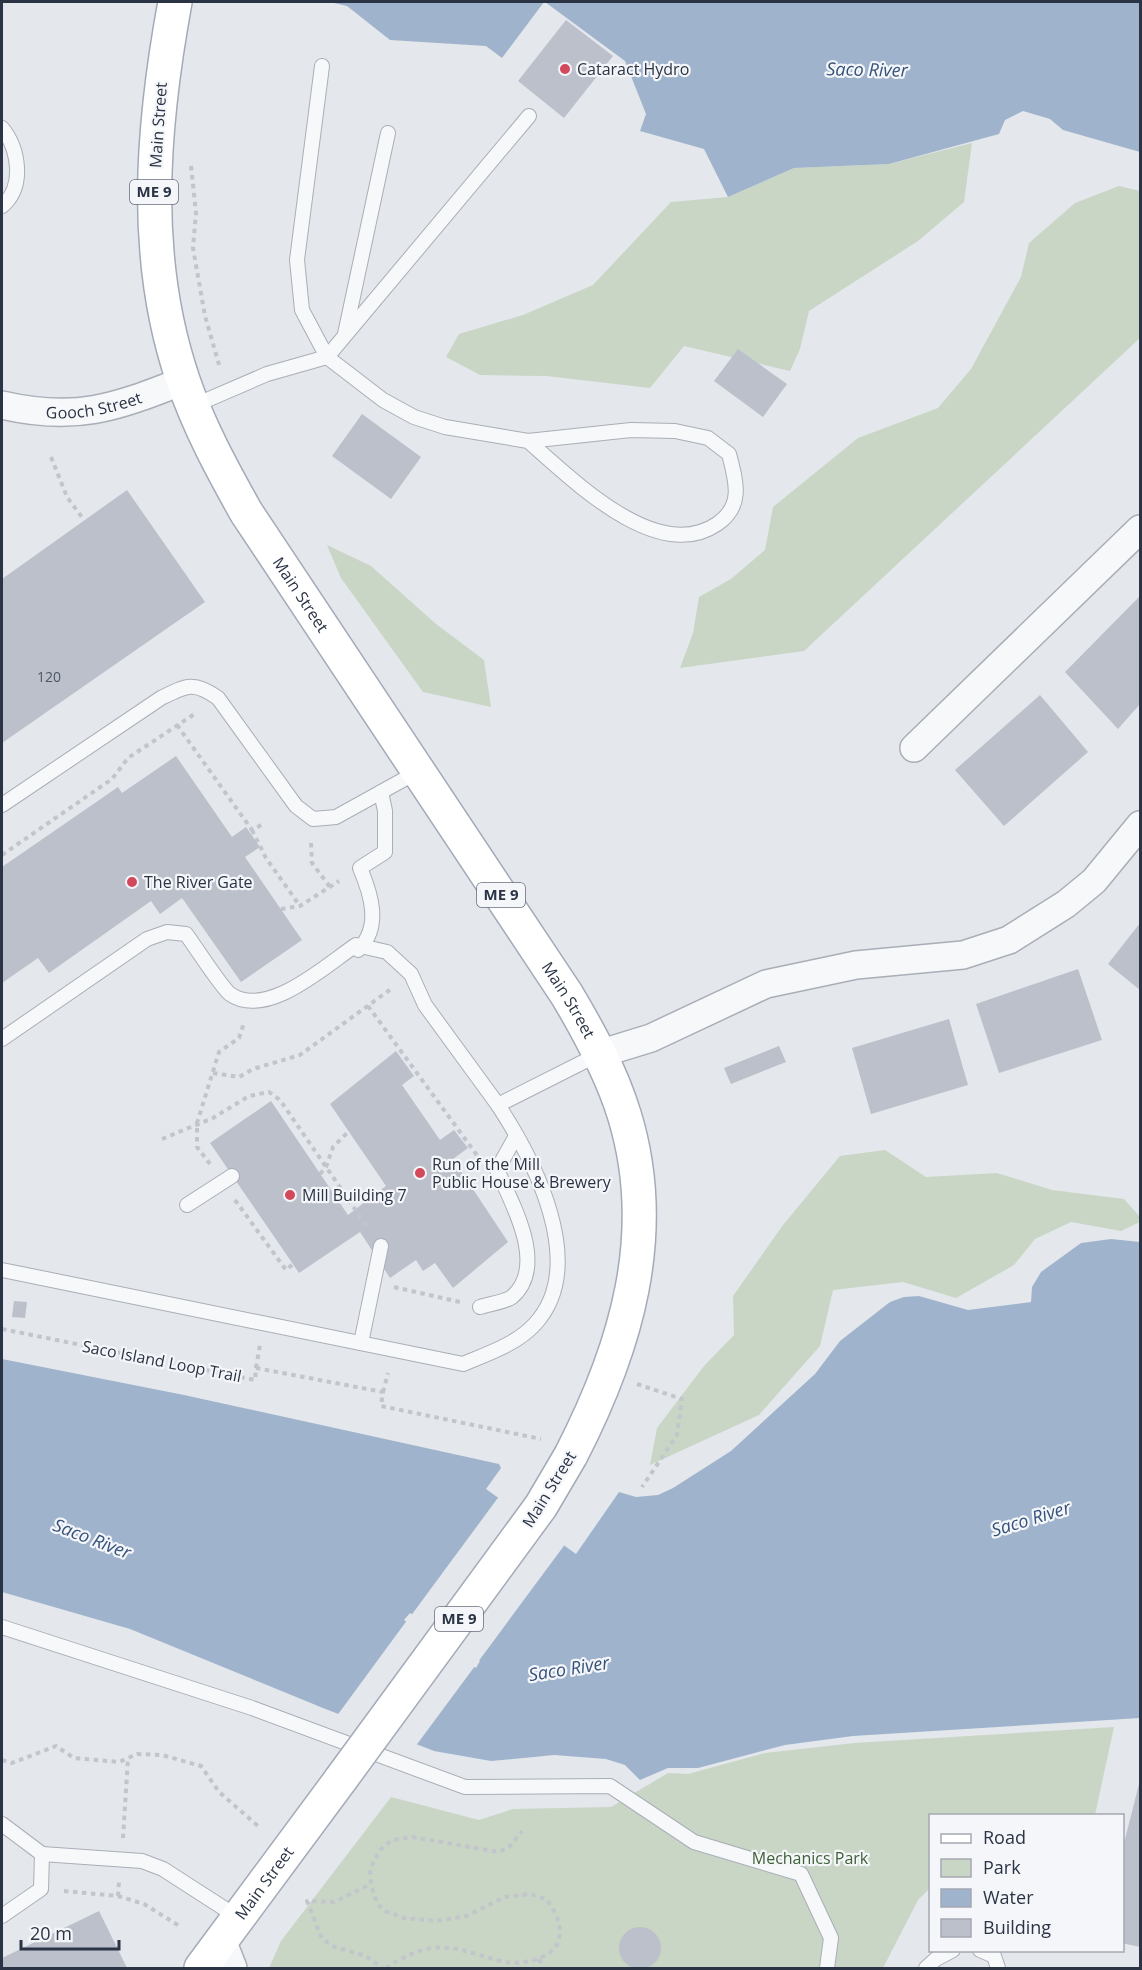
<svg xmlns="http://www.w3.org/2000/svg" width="1142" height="1970" viewBox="0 0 1142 1970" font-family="'Open Sans',sans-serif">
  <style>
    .green { fill: #c9d6c5 }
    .water { fill: #9fb4cc; fill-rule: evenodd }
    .pier { fill: #e4e7ec }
    .building { fill: #bbc0ca }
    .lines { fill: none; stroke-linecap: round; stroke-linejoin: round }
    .lane-casing { stroke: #a9aeb7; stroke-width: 16 }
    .street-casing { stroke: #a9aeb7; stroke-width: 30 }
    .primary-casing { stroke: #a3abb8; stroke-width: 36 }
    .path { stroke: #c2c5cb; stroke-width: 4; stroke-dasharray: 4.5 4.5; stroke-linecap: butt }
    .lane { stroke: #f7f8fa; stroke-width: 14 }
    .street { stroke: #f7f8fa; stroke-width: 27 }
    .primary { stroke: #fff; stroke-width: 33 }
    .primary-bridge-casing { stroke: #a3abb8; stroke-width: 36; stroke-linecap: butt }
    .primary-bridge { stroke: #fff; stroke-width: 33 }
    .poi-dot { fill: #d1495b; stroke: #f4f6f9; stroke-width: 2 }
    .labels { text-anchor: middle; stroke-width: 4.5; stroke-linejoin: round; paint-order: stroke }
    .number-label { font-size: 14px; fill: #4f5766 }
    .shield { fill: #f4f6f9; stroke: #676e7b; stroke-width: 1.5 }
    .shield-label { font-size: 15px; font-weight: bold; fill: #2b3445 }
    .poi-label { font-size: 16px; fill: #2b3445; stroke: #f4f6f9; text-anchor: start }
    .street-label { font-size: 16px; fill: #2b3445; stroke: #f4f6f9 }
    .park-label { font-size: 16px; fill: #3f6138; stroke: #f4f6f9 }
    .water-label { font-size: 18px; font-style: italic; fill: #34527a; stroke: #f4f6f9 }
  </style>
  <rect width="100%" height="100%" fill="#e4e7ec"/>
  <g class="green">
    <path d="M972,143L964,202L918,241L809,311L800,349L790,371L684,346L650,388L546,376L480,375L446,357L459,334L523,315L593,285L671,202L728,197L794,168L889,164Z"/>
    <path d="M1119,186L1140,191V338L804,651L680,668L693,633L699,597L731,579L765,550L773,507L858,438L938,408L971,369L1021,277L1029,243L1075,203Z"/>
    <path d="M327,545L371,566L436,624L484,660L491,707L423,692L341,578Z"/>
    <path d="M885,1150L926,1177L997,1173L1052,1190L1124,1199L1140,1217V1222L1121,1231L1071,1222L1035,1239L1014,1265L956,1298L903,1282L833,1290L820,1346L759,1415L650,1465L657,1428L704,1366L734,1335L733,1296L783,1225L840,1156Z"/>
    <path d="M1114,1727L1095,1815L930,1816V1888L918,1900L883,1968H269L281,1941L391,1797L479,1820L513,1809L611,1807L668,1773L688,1774L765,1753L854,1743Z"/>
  </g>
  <g class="water">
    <path d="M330,2H544L502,58L486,46L390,40L347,6Z"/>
    <path d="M545,2H1140V152L1063,130L1050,119L1023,111L1005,120L999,134L889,164L794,168L728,197L704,149L640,131L646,114L625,61Z"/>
    <path d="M1111,1239L1140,1242V1718L853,1736L785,1745L698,1768H668L640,1780L625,1765L606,1759L554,1755L491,1761L434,1751L323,1708L130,1629L2,1592V1359L184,1395L499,1464L501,1468L486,1489L576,1554L619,1492L636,1497L658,1495L673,1488L731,1451L815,1374L840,1341L890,1302L904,1297L919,1296L968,1310L1031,1302L1032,1287L1041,1272L1081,1243ZM410,1613L480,1661L476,1668L404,1620Z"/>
  </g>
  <path class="pier" d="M500,1495L566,1543L415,1747L336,1717L408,1619L475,1664L476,1662L410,1617Z"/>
  <g class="building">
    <path d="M566,20L613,56L564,118L518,81Z"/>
    <path d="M738,349L787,384L763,417L714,381Z"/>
    <path d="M362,414L421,457L391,499L332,456Z"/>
    <path d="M127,490L205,602L2,743V579Z"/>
    <path d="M1140,596V704L1118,729L1065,672Z"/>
    <path d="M1040,695L1088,752L1004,826L955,770Z"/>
    <path d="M176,756L232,837L246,827L260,847L245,857L302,940L241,982L182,898L160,914L151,901L49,973L38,958L2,983V867L118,787L122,793Z"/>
    <path d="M1140,923V990L1108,964Z"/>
    <path d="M1078,969L1102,1040L999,1073L976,1004Z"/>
    <path d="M949,1019L968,1085L871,1114L852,1048Z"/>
    <path d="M779,1046L786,1062L731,1084L724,1068Z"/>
    <path d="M396,1051L414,1076L402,1085L440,1140L454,1130L468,1148L453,1159L508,1242L453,1288L435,1263L423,1271L416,1260L390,1278L360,1232L299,1273L210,1143L271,1101L348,1215L386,1186L330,1104Z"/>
    <path d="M14,1301L27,1302L25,1318L12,1317Z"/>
    <path d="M1140,1780V1947L1122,1943V1851Z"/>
    <path d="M99,1911L127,1968H2V1958Z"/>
    <circle cx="640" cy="1948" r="21"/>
  </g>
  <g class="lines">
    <defs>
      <g id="lane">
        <path d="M322,66L297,260L302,310L327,357L383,400L414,417L445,427L528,441L631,430L675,431L708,438L729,454C736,481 744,506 717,524C657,565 572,479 528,441"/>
        <path d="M2,128C19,149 25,187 2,206"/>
        <path d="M345,334L388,133"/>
        <path d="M193,406L267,374L327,357L529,116"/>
        <path d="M2,805L161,698C187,685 194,681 218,698L296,806L313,819L336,817L419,771"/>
        <path d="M358,950C382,927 371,894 360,868L385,852V811L381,792"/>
        <path d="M2,1039L147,939L167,932L186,934C195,946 221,987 230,994C267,1020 326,965 356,945L387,952L411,974L425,1005L498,1105L599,1054"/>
        <path d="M187,1205L232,1176"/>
        <path d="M2,1270L463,1364C487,1354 517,1344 535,1324C589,1265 534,1160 498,1105"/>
        <path d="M480,1307C489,1304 505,1302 512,1297C548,1266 512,1203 497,1170L516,1136"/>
        <path d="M361,1343L381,1246"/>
        <path d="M2,1627L252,1708L465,1787L610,1786L694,1842L801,1874L831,1938L827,1968"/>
        <path d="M2,1824L42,1854L142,1861L163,1869L239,1918"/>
        <path d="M2,1916L41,1889L42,1854"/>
        <path d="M980,1950L994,1956L998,1968"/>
        <path d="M926,1968L936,1959L953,1950"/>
      </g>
      <g id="street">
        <path id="s1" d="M2,405C76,422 114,408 183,381"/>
        <path d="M914,748L1140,529"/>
        <path d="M599,1054L651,1038L766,984L856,965L963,955L1009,940L1066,904L1094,881L1140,825"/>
        <path d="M222,1940L233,1968"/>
      </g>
      <g id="primary">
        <path id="s2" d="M175,2C152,127 141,257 183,380C199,427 222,469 246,512L567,995C589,1032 611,1072 624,1114C661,1233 626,1348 571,1455"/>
        <path id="s3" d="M201,1968L341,1779"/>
      </g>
    </defs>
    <use href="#lane" class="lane-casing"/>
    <use href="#street" class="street-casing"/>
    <use href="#primary" class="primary-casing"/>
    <g class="path">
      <path d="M191,166L196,213L193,248L205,316L220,368"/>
      <path d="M51,457L67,497L84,520"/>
      <path d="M177,725L252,830L265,823"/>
      <path d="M252,830L266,858L300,906"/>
      <path d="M311,843L312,863L330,887"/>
      <path d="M2,855L112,779L128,758L196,713"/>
      <path d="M281,909L300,906L339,881"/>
      <path d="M368,1006L479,1158"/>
      <path d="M213,1073L239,1077L253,1069L300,1055L391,989"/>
      <path d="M162,1139L213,1118L249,1096L269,1092L280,1100L368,1228"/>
      <path d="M210,1164L197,1147V1123L219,1052L239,1038L244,1023"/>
      <path d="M320,1174L326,1167L333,1147L348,1132"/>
      <path d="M235,1200L286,1270L293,1264"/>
      <path d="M394,1287L460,1302"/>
      <path d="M2,1329L255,1380L256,1368L383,1392L381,1406L541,1439"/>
      <path d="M256,1368L260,1345"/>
      <path d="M637,1384L682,1399L677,1435L642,1487"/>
      <path d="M383,1392L388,1373"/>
      <path d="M2,1760L12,1763L56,1746L74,1758L119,1762L137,1754L162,1755L201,1766L219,1792L258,1826"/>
      <path d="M123,1838L128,1758"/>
      <path d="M367,1886L334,1902L307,1901L322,1939L335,1947L366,1956L382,1968"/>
      <path d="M64,1891L118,1896L144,1904L181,1927"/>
      <path d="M118,1896L119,1881"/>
      <path d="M539,1959L544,1968"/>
      <path d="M386,1968C398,1960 417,1950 432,1948C459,1945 480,1957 505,1962C521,1965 552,1959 558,1942C564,1927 555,1910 546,1899L530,1894L505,1897L466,1916L437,1921L404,1918L385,1911L377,1903L371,1885L370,1869L380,1850L392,1840L412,1837L499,1852L510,1846L522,1831"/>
    </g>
    <use href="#lane" class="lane"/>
    <use href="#street" class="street"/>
    <use href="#primary" class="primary"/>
    <defs>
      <path id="primary-bridge" d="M341,1779L541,1506L571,1455"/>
    </defs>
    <use href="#primary-bridge" class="primary-bridge-casing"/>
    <use href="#primary-bridge" class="primary-bridge"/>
  </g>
  <g class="poi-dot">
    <circle cx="565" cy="69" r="6"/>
    <circle cx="132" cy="882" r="6"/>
    <circle cx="420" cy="1173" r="6"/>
    <circle cx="290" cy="1195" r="6"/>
  </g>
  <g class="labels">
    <g class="number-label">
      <text x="49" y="682">120</text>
    </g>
    <g class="shield">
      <rect x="130" y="180" width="48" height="24" rx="4.5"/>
      <rect x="477" y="883" width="48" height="24" rx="4.5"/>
      <rect x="435" y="1607" width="48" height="24" rx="4.5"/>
    </g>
    <g class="shield-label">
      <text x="154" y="197">ME 9</text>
      <text x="501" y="900">ME 9</text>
      <text x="459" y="1624">ME 9</text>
    </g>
    <g class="poi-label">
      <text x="577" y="75">Cataract Hydro</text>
      <text x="144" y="888">The River Gate</text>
      <text x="432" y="1170">Run of the Mill<tspan x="432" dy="18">Public House &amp; Brewery</tspan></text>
      <text x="302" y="1201">Mill Building 7</text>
    </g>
    <g class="street-label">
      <text transform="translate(158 125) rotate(-86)" y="6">Main Street</text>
      <text dy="6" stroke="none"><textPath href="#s1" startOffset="93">Gooch Street</textPath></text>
      <text dy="6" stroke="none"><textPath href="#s2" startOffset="628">Main Street</textPath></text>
      <text dy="6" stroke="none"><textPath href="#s2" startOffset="1114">Main Street</textPath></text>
      <text transform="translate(162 1361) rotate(11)" y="6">Saco Island Loop Trail</text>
      <text transform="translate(549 1489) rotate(-58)" y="6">Main Street</text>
      <text dy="6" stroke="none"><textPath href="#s3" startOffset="106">Main Street</textPath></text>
    </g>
    <g class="park-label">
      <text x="810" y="1864">Mechanics Park</text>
    </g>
    <g class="water-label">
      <text transform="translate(867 70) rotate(1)" y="6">Saco River</text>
      <text transform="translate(1031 1519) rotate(-17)" y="6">Saco River</text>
      <text transform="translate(92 1539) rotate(21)" y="6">Saco River</text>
      <text transform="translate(569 1669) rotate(-9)" y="6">Saco River</text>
    </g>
  </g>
  <rect width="1142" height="1970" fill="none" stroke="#2b3445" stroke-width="6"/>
  <rect x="929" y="1814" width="195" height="138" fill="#f4f6f9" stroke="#a4a8b1" stroke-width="1.5"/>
  <rect x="941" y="1834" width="30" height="9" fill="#ffffff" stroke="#a4a8b1" stroke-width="1.5"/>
  <text x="983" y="1844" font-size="18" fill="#2b3445">Road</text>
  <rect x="941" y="1859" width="30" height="18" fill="#c9d6c5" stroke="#a4a8b1" stroke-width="1.5"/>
  <text x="983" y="1874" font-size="18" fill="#2b3445">Park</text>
  <rect x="941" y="1889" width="30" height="18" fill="#9fb4cc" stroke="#a4a8b1" stroke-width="1.5"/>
  <text x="983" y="1904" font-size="18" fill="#2b3445">Water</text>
  <rect x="941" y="1919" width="30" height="18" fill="#bbc0ca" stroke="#a4a8b1" stroke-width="1.5"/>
  <text x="983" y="1934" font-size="18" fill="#2b3445">Building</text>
  <path d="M21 1940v9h98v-9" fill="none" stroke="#2b3445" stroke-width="3"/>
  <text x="30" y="1940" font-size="18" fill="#2b3445" stroke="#f4f6f9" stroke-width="4.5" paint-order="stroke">20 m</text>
</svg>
